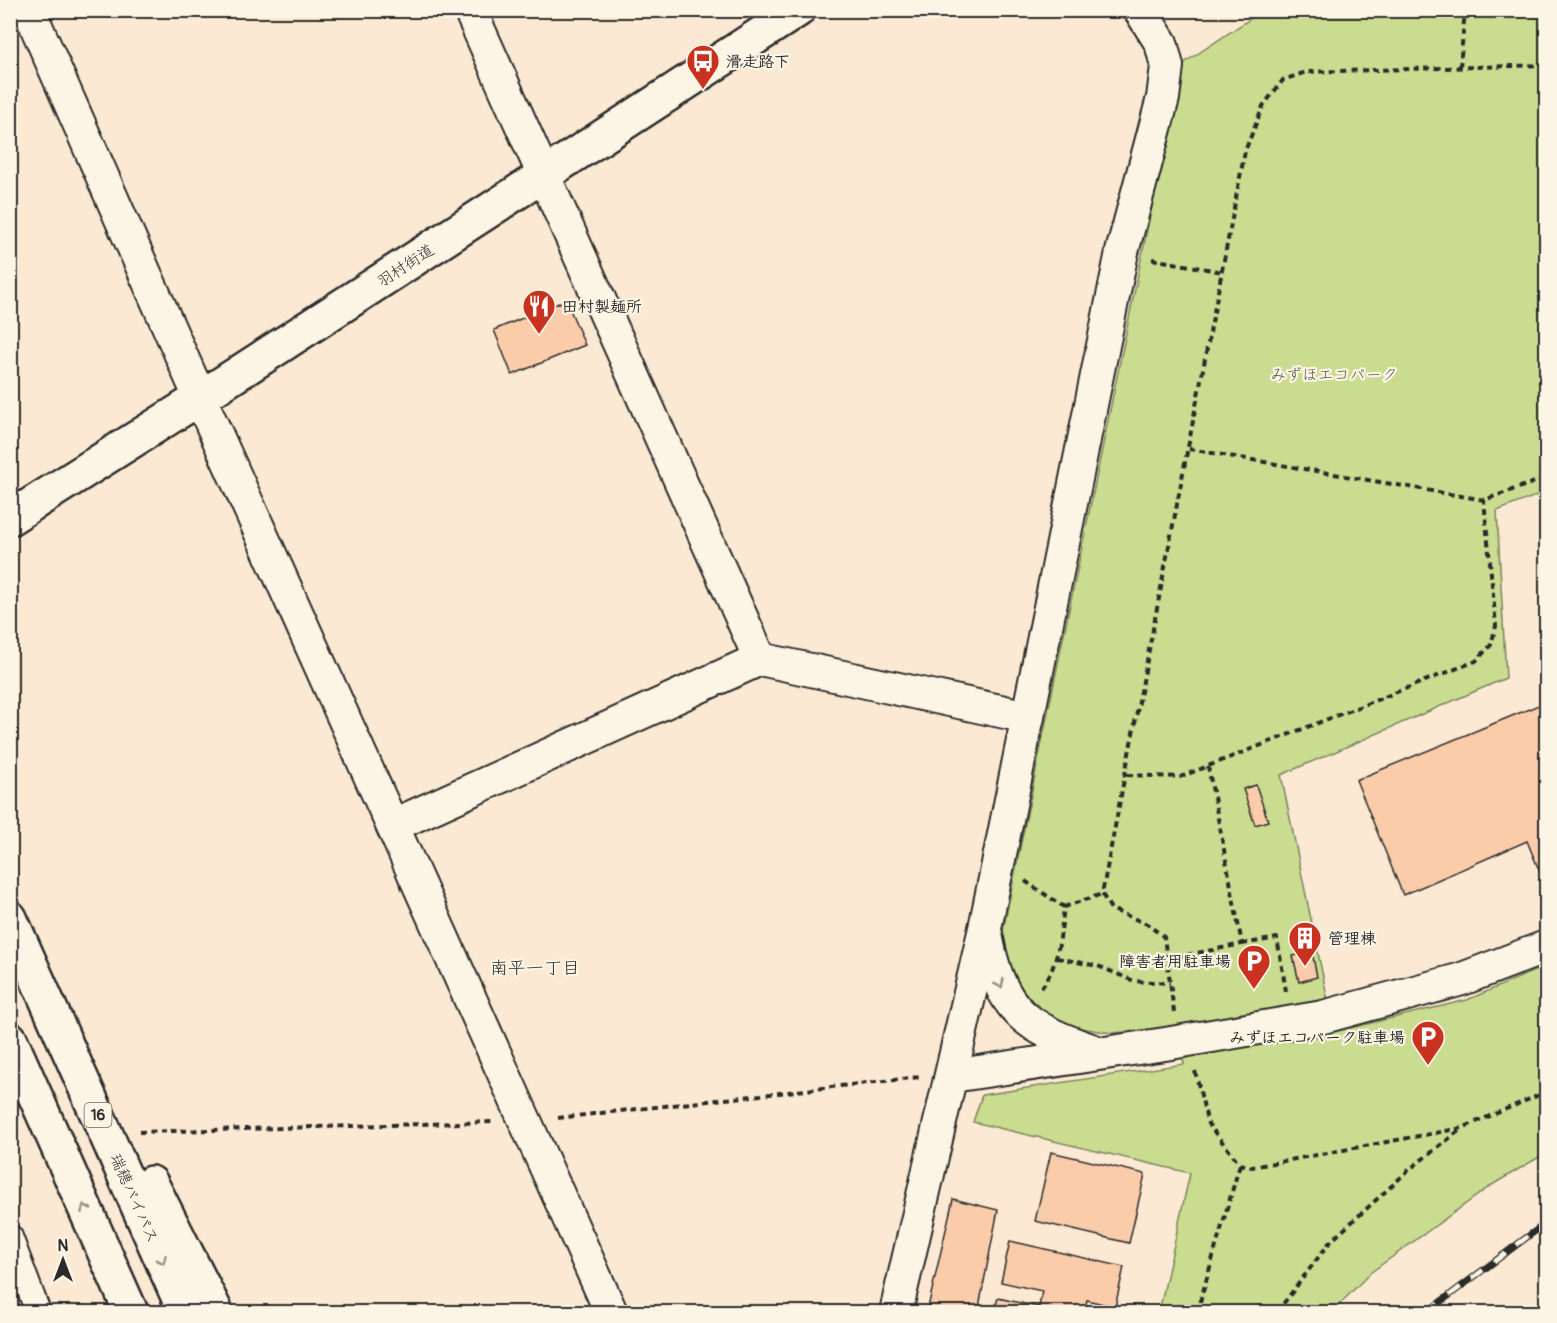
<svg xmlns="http://www.w3.org/2000/svg" width="1557" height="1323" viewBox="0 0 1557 1323" font-family="Pangolin,'Klee One',sans-serif">
  <style>
    .green { fill: #cadc90; stroke: #7a845e; stroke-width: 1.5 }
    .building { fill: #fbccaa; stroke: #2b2b2b; stroke-width: 1.5 }
    .lines { fill: none; stroke-linecap: round; stroke-linejoin: round }
    .minor-casing { stroke: #2b2b2b; stroke-width: 28 }
    .tertiary-casing { stroke: #2b2b2b; stroke-width: 36 }
    .secondary-casing { stroke: #2b2b2b; stroke-width: 38 }
    .trunk-casing { stroke: #2b2b2b; stroke-width: 38 }
    .path { stroke: #2b2b2b; stroke-width: 4; stroke-dasharray: 6 4.5; stroke-linecap: butt }
    .minor { stroke: #fcf5e5; stroke-width: 24 }
    .tertiary { stroke: #fcf5e5; stroke-width: 32 }
    .secondary { stroke: #fcf5e5; stroke-width: 33 }
    .trunk { stroke: #fcf5e5; stroke-width: 33 }
    .rail-casing { stroke: #2b2b2b; stroke-width: 7 }
    .rail { stroke: #fcf5e5; stroke-width: 4.5; stroke-dasharray: 14; stroke-linecap: butt }
    .oneway { stroke: #949088 }
    .labels { text-anchor: middle; stroke-width: 4.5; stroke-linejoin: round; paint-order: stroke }
    .shield { fill: #fcf5e5; stroke: #6a6863; stroke-width: 1.5 }
    .shield-label { font-size: 15px; font-weight: bold; fill: #2b2b2b }
    .poi-label { font-size: 16px; font-weight: bold; fill: #2b2b2b; stroke: #fcf5e5; text-anchor: start }
    .street-label { font-size: 16px; fill: #2b2b2b; stroke: #fcf5e5 }
    .park-label { font-size: 16px; fill: #535744; stroke: #fcf5e5 }
    .neighbourhood-label { font-size: 18px; fill: #2b2b2b; stroke: #fcf5e5 }
  </style>
  <rect width="100%" height="100%" fill="#fce9d3"/>
  <filter id="ink" filterUnits="userSpaceOnUse"><feTurbulence type="fractalNoise" baseFrequency=".0167" numOctaves="2"/><feDisplacementMap in="SourceGraphic" scale="12" xChannelSelector="R" yChannelSelector="G"/><feConvolveMatrix kernelMatrix="1 2 1 2 8 2 1 2 1" color-interpolation-filters="sRGB"/></filter>
  <g filter="url(#ink)">
    <path class="green" d="M1262,11H1546V492L1497,511L1506,678L1281,775L1328,1001L1289,1010L1296,1041L1467,1000L1546,966V1153L1492,1185L1370,1273L1332,1312H1159L1190,1173L973,1122L982,1095L1184,1064L1177,1028L1112,1033L1060,1025L1029,1003L1007,969L1003,931L1181,65Z"/>
    <g class="building">
      <path d="M566,300L585,345L512,375L494,330Z"/>
      <path d="M1546,702V887L1527,841L1403,895L1356,780Z"/>
      <path d="M1256,785L1268,821L1255,825L1243,789Z"/>
      <path d="M1312,952L1317,977L1299,982L1293,956Z"/>
      <path d="M1051,1152L1145,1174L1129,1243L1035,1221Z"/>
      <path d="M953,1199L998,1210L978,1312H927Z"/>
      <path d="M1010,1241L1124,1267L1115,1307L1087,1300L1084,1312H994L998,1298L1039,1307L1042,1291L1001,1282Z"/>
    </g>
    <g class="lines">
      <defs>
        <path id="minor" d="M10,1237L38,1312"/>
        <g id="tertiary">
          <path d="M29,10L200,398L611,1312"/>
          <path d="M470,10L760,659"/>
          <path d="M394,825L760,659L1028,717"/>
          <path d="M986,934C1000,1012 1026,1028 1097,1052"/>
          <path d="M952,1076L1165,1044L1323,1017L1462,979L1546,947"/>
          <path d="M896,1312L985,928L1122,252L1163,98L1167,66L1161,43L1140,10"/>
        </g>
        <path id="secondary" d="M10,518L200,398L798,10"/>
        <g id="trunk">
          <path d="M10,918L185,1312"/>
          <path d="M10,1039L131,1312"/>
          <path d="M151,1183L216,1312"/>
        </g>
      </defs>
      <use href="#minor" class="minor-casing"/>
      <use href="#tertiary" class="tertiary-casing"/>
      <use href="#secondary" class="secondary-casing"/>
      <use href="#trunk" class="trunk-casing"/>
      <g class="path">
        <path d="M1460,67L1465,10"/>
        <path d="M1152,259L1223,272"/>
        <path d="M1189,449L1484,500L1546,478"/>
        <path d="M1127,775L1180,777L1476,661L1491,645L1496,626L1484,500"/>
        <path d="M1025,881L1064,907C1060,937 1059,967 1039,991"/>
        <path d="M1064,907L1102,894"/>
        <path d="M1242,944L1277,938L1286,991"/>
        <path d="M1057,958L1098,966L1134,981L1170,983"/>
        <path d="M1167,959L1242,944L1208,766"/>
        <path d="M1174,1012L1164,937L1147,924L1111,909L1102,894L1245,151L1263,106L1283,80L1306,72L1546,65"/>
        <path d="M1195,1071L1208,1124L1240,1164L1252,1167L1462,1128L1546,1092"/>
        <path d="M558,1118L920,1077"/>
        <path d="M139,1132L494,1122"/>
        <path d="M1197,1312L1240,1164"/>
        <path d="M1277,1312L1330,1242L1410,1169L1460,1130"/>
      </g>
      <use href="#minor" class="minor"/>
      <use href="#tertiary" class="tertiary"/>
      <use href="#secondary" class="secondary"/>
      <use href="#trunk" class="trunk"/>
      <defs>
        <path id="rail" d="M1427,1312L1546,1223"/>
      </defs>
      <use href="#rail" class="rail-casing"/>
      <use href="#rail" class="rail"/>
    </g>
    <defs><path id="oneway-chevron" d="M-2-3.5L2.5 0L-2 3.5" fill="none" stroke-width="1.6" stroke-linecap="round" stroke-linejoin="round" transform="scale(1.5)"/></defs>
    <g class="oneway">
      <use href="#oneway-chevron" transform="translate(1000 984) rotate(64)"/>
      <use href="#oneway-chevron" transform="translate(85 1208) rotate(-114)"/>
      <use href="#oneway-chevron" transform="translate(162 1260) rotate(66)"/>
    </g>
  </g>
  <defs>
    <symbol id="bus-pin" viewBox="-11 -11 22 30"><path d="M0 17L-7.5 6A9.5 9.5 0 1 1 7.5 6Z" fill="#c8321e" stroke="#fcf5e5"/><path d="M-5-6H5V4H4V6H2V4H-2V6H-4V4H-5ZM-3.5-4V0h7V-4ZM-3.5 1.2v1.5H-2V1.2ZM2 1.2v1.5H3.5V1.2Z" fill="#fff"/></symbol>
    <symbol id="restaurant-pin" viewBox="-11 -11 22 30"><path d="M0 17L-7.5 6A9.5 9.5 0 1 1 7.5 6Z" fill="#c8321e" stroke="#fcf5e5"/><path d="M-5-6h1v4h1v-4h1v4h1v-4h1v5L-1.5 .5V6h-2V.5L-5-1ZM5-6V6H3V1.5H1.5Q1.5-4 5-6Z" fill="#fff"/></symbol>
    <symbol id="building-pin" viewBox="-11 -11 22 30"><path d="M0 17L-7.5 6A9.5 9.5 0 1 1 7.5 6Z" fill="#c8321e" stroke="#fcf5e5"/><path d="M-4-6H4V6H1V3H-1V6H-4ZM-2.5-4.3h1.7v1.8h-1.7ZM.8-4.3h1.7v1.8H.8ZM-2.5-1h1.7V.8h-1.7ZM.8-1h1.7V.8H.8Z" fill="#fff"/></symbol>
    <symbol id="parking-pin" viewBox="-11 -11 22 30"><path d="M0 17L-7.5 6A9.5 9.5 0 1 1 7.5 6Z" fill="#c8321e" stroke="#fcf5e5"/><path d="M-3.5-5.5H1a3.5 3.5 0 0 1 0 7H-1V5.5H-3.5ZM-1-3.4V-.6H.8a1.4 1.4 0 0 0 0-2.8Z" fill="#fff"/></symbol>
  </defs>
  <g fill-rule="evenodd">
    <use href="#bus-pin" x="684" y="42" width="38" height="52"/>
    <use href="#restaurant-pin" x="520" y="287" width="38" height="52"/>
    <use href="#building-pin" x="1286" y="919" width="38" height="52"/>
    <use href="#parking-pin" x="1235" y="942" width="38" height="52"/>
    <use href="#parking-pin" x="1409" y="1018" width="38" height="52"/>
  </g>
  <g class="labels">
    <rect class="shield" x="84.5" y="1103" width="27" height="24" rx="4.5"/>
    <g class="shield-label">
      <text x="98" y="1120">16</text>
    </g>
    <g class="poi-label">
      <text x="726" y="67">滑走路下</text>
      <text x="562" y="312">田村製麺所</text>
      <text x="1328" y="944">管理棟</text>
      <text x="1231" y="967" text-anchor="end">障害者用駐車場</text>
      <text x="1405" y="1043" text-anchor="end">みずほエコパーク駐車場</text>
    </g>
    <g class="street-label">
      <text transform="translate(405 265) rotate(-33)" y="6">羽村街道</text>
      <text transform="translate(135 1198) rotate(66)" y="6">瑞穂バイパス</text>
    </g>
    <g class="park-label">
      <text x="1334" y="380">みずほエコパーク</text>
    </g>
    <g class="neighbourhood-label">
      <text x="535" y="974">南平一丁目</text>
    </g>
  </g>
  <rect width="1557" height="1323" fill="none" stroke="#fcf5e5" stroke-width="36"/>
  <rect x="18" y="18" width="1521" height="1287" fill="none" stroke="#2b2b2b" stroke-width="2" filter="url(#ink)"/>
  <g transform="translate(63 1260)" stroke="#fcf5e5" stroke-width="4.5" paint-order="stroke">
  <path d="M0-4.5L10 22L0 15L-10 22Z" fill="#2b2b2b"/>
  <text y="-9" font-size="16" font-weight="bold" text-anchor="middle" fill="#2b2b2b">N</text>
  </g>
</svg>
